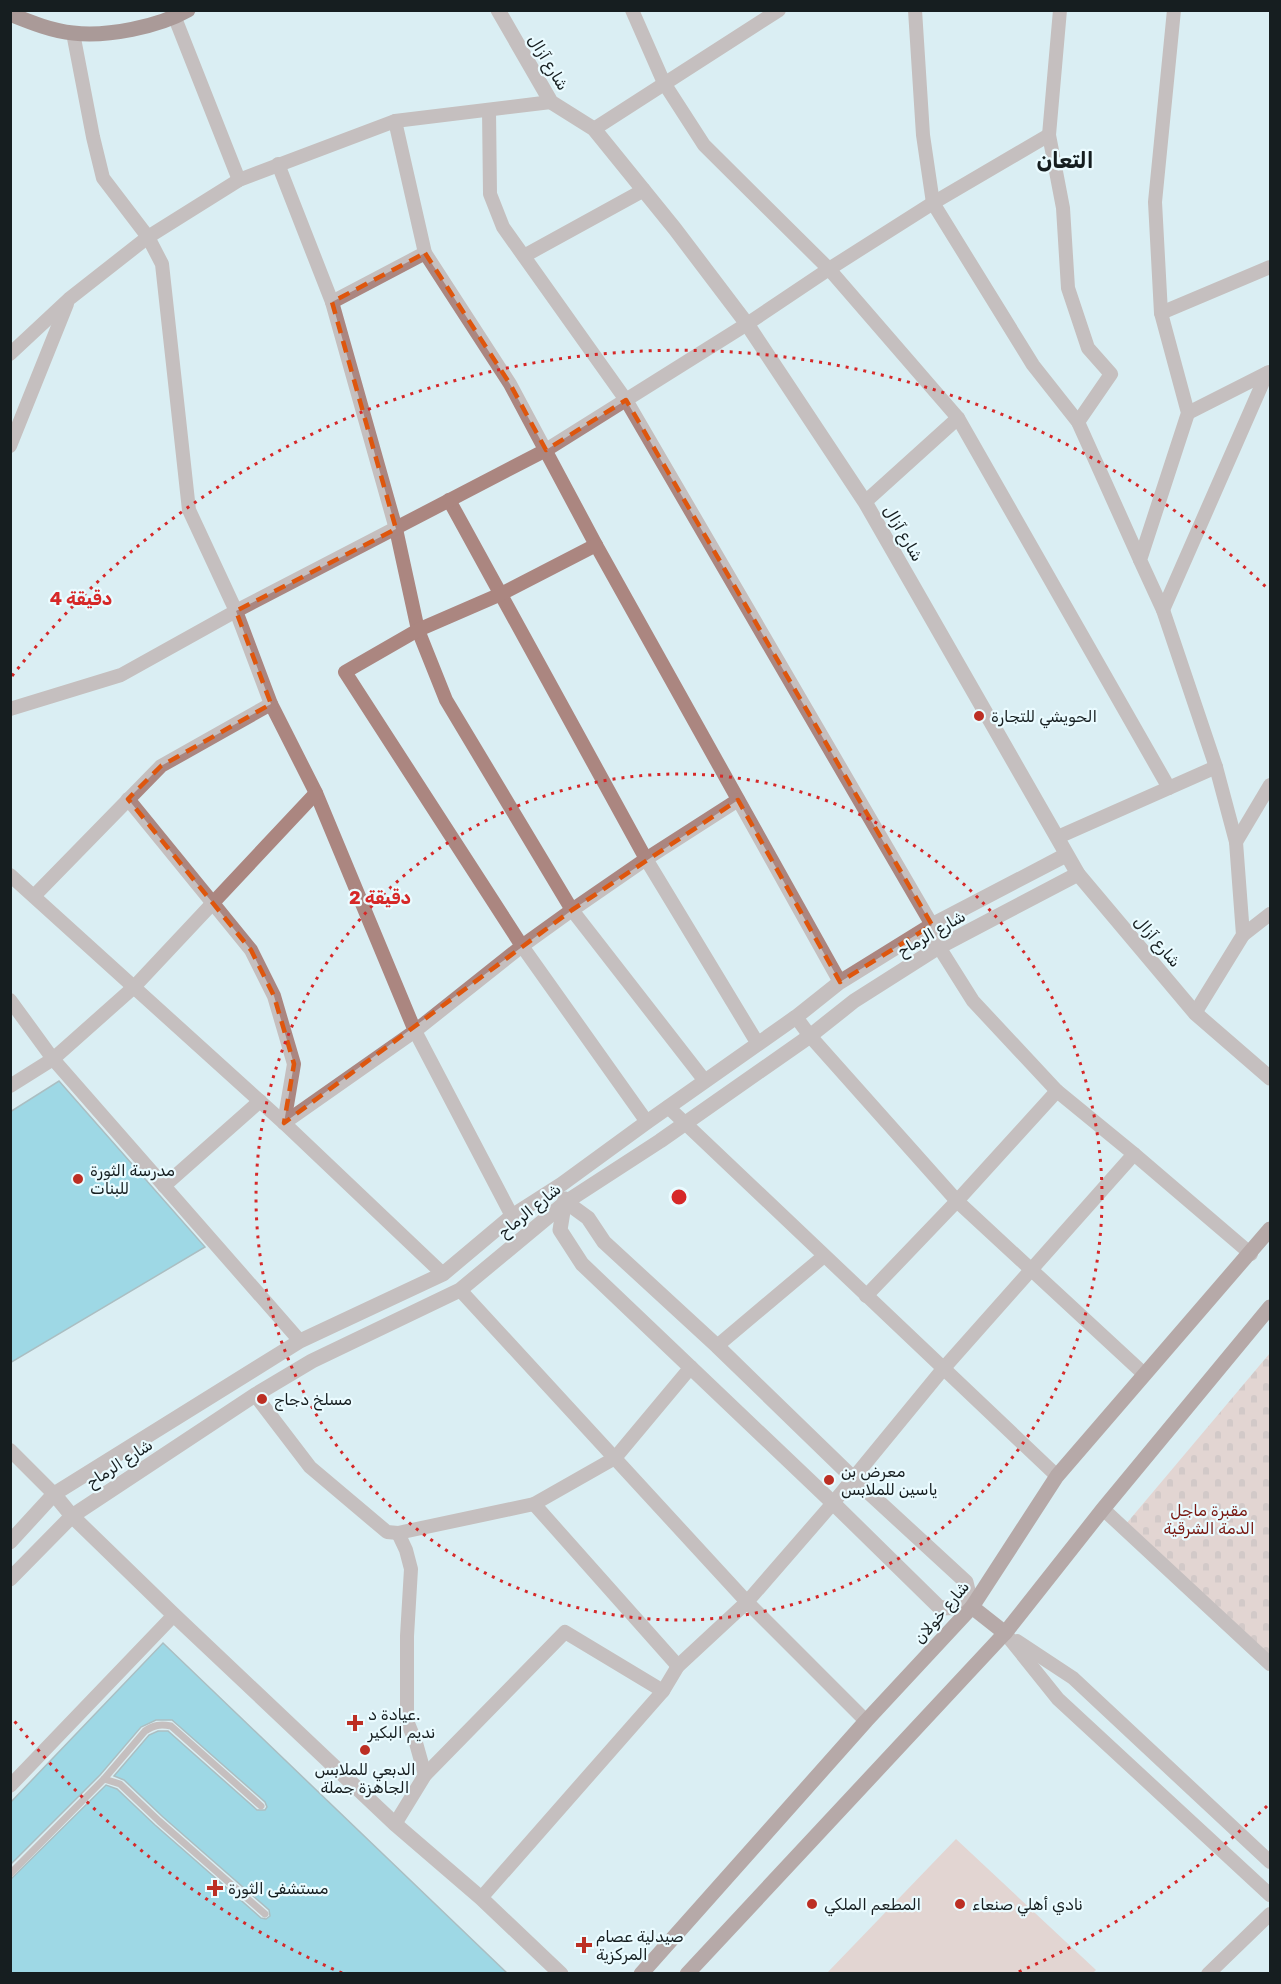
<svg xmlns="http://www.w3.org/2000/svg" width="1281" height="1984" viewBox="0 0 1281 1984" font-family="Rubik,'Noto Sans Arabic',sans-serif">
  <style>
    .cemetery { fill: url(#cemetery-stones) }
    .pitch { fill: #eab5ac }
    .building { fill: #54bdd5; stroke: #718488; stroke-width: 1.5 }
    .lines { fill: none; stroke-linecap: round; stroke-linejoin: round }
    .service { stroke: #ab8680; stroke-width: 7 }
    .minor { stroke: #ab8680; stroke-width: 14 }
    .tertiary { stroke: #ab8680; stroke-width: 15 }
    .secondary { stroke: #89564f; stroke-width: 15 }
    .primary { stroke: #70342c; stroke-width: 15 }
    .marked { fill: none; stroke: #de560d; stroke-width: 4.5; stroke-dasharray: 12 8; stroke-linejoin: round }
    .ring { fill: none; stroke: #d62828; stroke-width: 3; stroke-dasharray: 3 6 }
    .poi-dot { fill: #bc2f24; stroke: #eafbff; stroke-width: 2 }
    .labels { text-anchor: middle; stroke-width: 4.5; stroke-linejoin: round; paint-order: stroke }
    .street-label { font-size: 16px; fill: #161e20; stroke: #eafbff }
    .poi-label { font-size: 16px; fill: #161e20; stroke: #eafbff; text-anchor: start }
    .park-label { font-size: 16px; fill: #791912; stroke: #eafbff }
    .district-label { font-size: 22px; font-weight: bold; fill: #161e20; stroke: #eafbff }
    .centre { fill: #d62828; stroke: #eafbff; stroke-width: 3 }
    .ring-label { font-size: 18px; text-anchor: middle; font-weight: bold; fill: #d62828; stroke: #eafbff; stroke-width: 4.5; stroke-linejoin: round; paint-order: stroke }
  </style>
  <defs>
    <pattern id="cemetery-stones" width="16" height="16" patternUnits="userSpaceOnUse" patternTransform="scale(1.5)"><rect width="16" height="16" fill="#eab5ac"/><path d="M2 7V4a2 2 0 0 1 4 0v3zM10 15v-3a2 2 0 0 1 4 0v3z" fill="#c89b94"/></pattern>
  </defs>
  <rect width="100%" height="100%" fill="#daeef3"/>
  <path class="cemetery" d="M1270,1353V1657L1126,1524Z"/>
  <path class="pitch" d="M956,1839L1096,1970L1093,1973H827Z"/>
  <g class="building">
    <path d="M59,1081L205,1247L10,1363V1112Z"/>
    <path d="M163,1643L508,1974H10V1880L106,1785L117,1789L155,1825L261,1918L266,1919L270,1916L269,1910L163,1817L124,1780L114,1776L149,1735L158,1731H168L257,1810H265L267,1807L265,1802L172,1720H156L141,1727L100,1775L10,1865V1803Z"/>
  </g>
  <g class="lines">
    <g class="service">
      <path d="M104,1779L120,1784L159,1821L265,1914"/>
      <path d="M10,1874L104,1779L145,1731C154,1725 160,1724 171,1726L261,1806"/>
    </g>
    <g class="minor">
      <path d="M632,10L664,83L704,145L829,269L958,418L1169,788"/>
      <path d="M915,10L923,135L933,203L1033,365L1078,422L1140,560"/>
      <path d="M1060,10L1049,135L1063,208L1068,288L1088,348L1111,374L1078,422"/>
      <path d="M1174,10L1155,202L1161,313L1188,413L1140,560L1163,610L1216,767L1236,842L1243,935L1195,1013"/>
      <path d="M175,18L239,180"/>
      <path d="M73,33L93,137L103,178L148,237L162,264L189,510L236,611L271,704L316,793L415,1031L512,1216"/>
      <path d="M489,110L490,194L503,227L626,400L932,925L939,947L973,1001L1057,1091L1134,1154L1251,1254"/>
      <path d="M395,121L425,253L510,384L596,545L840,982"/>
      <path d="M594,129L779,10"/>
      <path d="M278,164L332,302L396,529L418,630L446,700L572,910L705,1081"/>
      <path d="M524,256L644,190"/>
      <path d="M332,302L425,253"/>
      <path d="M1161,313L1270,267"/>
      <path d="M10,354L69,299L148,237L239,180L395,121L551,102"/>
      <path d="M1188,413L1269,372"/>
      <path d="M10,446L67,304"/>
      <path d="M449,500L646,859L758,1044"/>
      <path d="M865,502L958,418"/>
      <path d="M596,545L501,594L418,630L345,672L522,946L647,1122"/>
      <path d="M1163,610L1267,373"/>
      <path d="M10,709L121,675L236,611L546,450L747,324L829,269L933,203L1049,135"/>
      <path d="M128,799L251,950L274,996L294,1064L284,1123"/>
      <path d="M1058,837L1216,767"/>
      <path d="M1236,842L1270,785"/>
      <path d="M10,875L284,1123L443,1274"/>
      <path d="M34,896L161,766L271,704"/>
      <path d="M1243,935L1270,914"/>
      <path d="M10,1000L53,1059L300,1341"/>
      <path d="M796,1017L810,1036L957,1201L1144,1374"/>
      <path d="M10,1086L53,1059L134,987L316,793"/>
      <path d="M668,1107L1057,1476"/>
      <path d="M284,1123L415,1031L522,946L572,910L646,859L738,800"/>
      <path d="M164,1186L260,1101"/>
      <path d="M460,1290L747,1602L866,1721"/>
      <path d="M866,1296L957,1201L1057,1091"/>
      <path d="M717,1346L824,1256"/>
      <path d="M255,1395L310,1467L387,1532L398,1533L534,1504L615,1458L691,1367"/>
      <path d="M10,1450L54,1494"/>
      <path d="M534,1504L678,1666"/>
      <path d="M1103,1509L1270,1664"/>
      <path d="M398,1533L406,1550L411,1569L407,1636V1721L416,1743L425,1775"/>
      <path d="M1005,1633L1058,1699L1270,1895"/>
      <path d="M1017,1641L1073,1678L1270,1862"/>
      <path d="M10,1786L174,1615"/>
      <path d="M395,1824L425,1775L565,1632L663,1691"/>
      <path d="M481,1898L663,1691L678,1666L747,1602L833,1503L943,1369L1134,1154"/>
      <path d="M1208,1974L1270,1914"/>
    </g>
    <g class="tertiary">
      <path d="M498,10L551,102L594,129L675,229L747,324L865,502L1078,874L1195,1013L1270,1078"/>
      <path d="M565,1199L560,1230L582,1264L833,1503L940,1608L972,1607L966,1582L853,1478L717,1346L604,1242L588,1218L566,1202"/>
      <path d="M54,1494L72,1516L174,1615L395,1824L481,1898L561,1974"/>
      <path d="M10,1542L54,1494L300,1341L443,1274L512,1216L562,1184L647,1122L796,1017L840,982L932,925L1066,855"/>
      <path d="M10,1579L72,1516L255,1395L312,1361L460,1290L566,1202L660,1141L810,1036L854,1001L939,947L1078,874"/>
    </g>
    <g class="secondary">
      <path d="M972,1607L1005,1633"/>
      <path d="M641,1974L866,1721L972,1607L1057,1476L1270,1229"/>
      <path d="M687,1974L1005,1633L1103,1509L1270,1307"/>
    </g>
    <path class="primary" d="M10,14C30,22 52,31 73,33C107,37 158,27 188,10"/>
  </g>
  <path d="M0 0H1281V1984H0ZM425,253L510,384L546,450L626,400L932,925L840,982L738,800L572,910L284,1123L294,1064L274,996L251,950L128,799L161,766L271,704L236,611L396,529L332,302Z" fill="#daeef3" fill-opacity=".55" fill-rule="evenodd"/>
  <path class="marked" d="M425,253L510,384L546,450L626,400L932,925L840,982L738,800L572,910L284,1123L294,1064L274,996L251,950L128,799L161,766L271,704L236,611L396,529L332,302Z"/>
  <g class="ring">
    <circle cx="679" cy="1197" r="423"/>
    <path d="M1267 1806A846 846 0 0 1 1016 1973M342 1973A846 846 0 0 1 12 1718M12 676A846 846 0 0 1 1267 588"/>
  </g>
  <g class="poi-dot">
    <circle cx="979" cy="716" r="6"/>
    <circle cx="78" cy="1179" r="6"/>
    <circle cx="262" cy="1399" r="6"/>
    <circle cx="829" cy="1480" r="6"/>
    <path d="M352 1714h6v6h6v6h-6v6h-6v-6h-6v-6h6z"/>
    <circle cx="365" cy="1750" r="6"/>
    <path d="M212 1879h6v6h6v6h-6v6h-6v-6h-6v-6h6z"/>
    <circle cx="812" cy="1904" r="6"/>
    <circle cx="960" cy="1904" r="6"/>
    <path d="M581 1936h6v6h6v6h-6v6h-6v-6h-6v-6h6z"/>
  </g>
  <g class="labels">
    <g class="street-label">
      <text transform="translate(549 62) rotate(59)" y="6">شارع آزال</text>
      <text transform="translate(904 533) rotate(60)" y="6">شارع آزال</text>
      <text transform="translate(931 933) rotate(-30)" y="6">شارع الرماح</text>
      <text transform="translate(1158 941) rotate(50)" y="6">شارع آزال</text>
      <text transform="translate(529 1210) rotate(-39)" y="6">شارع الرماح</text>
      <text transform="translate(119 1463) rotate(-33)" y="6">شارع الرماح</text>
      <text transform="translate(941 1612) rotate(-50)" y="6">شارع خولان</text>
    </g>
    <g class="poi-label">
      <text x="991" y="722">الحويشي للتجارة</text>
      <text x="90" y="1176">مدرسة الثورة<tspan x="90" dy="18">للبنات</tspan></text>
      <text x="274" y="1405">مسلخ دجاج</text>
      <text x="841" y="1477">معرض بن<tspan x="841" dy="18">ياسين للملابس</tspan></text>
      <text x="368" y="1720">عيادة د.<tspan x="368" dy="18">نديم البكير</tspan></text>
      <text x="365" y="1775" text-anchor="middle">الدبعي للملابس<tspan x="365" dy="18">الجاهزة جملة</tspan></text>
      <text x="228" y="1894">مستشفى الثورة</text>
      <text x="824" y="1910">المطعم الملكي</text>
      <text x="972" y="1910">نادي أهلي صنعاء</text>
      <text x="596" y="1942">صيدلية عصام<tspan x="596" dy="18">المركزية</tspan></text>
    </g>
    <g class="park-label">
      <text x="1209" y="1516">مقبرة ماجل<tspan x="1209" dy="18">الدمة الشرقية</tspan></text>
    </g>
    <g class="district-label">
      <text x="1065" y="168">التعان</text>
    </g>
  </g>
  <circle cx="679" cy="1197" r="9" class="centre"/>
  <g class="ring-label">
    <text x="81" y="605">4 دقيقة</text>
    <text x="380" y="904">2 دقيقة</text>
  </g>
  <rect width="1281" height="1984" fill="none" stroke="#161e20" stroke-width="24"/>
</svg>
